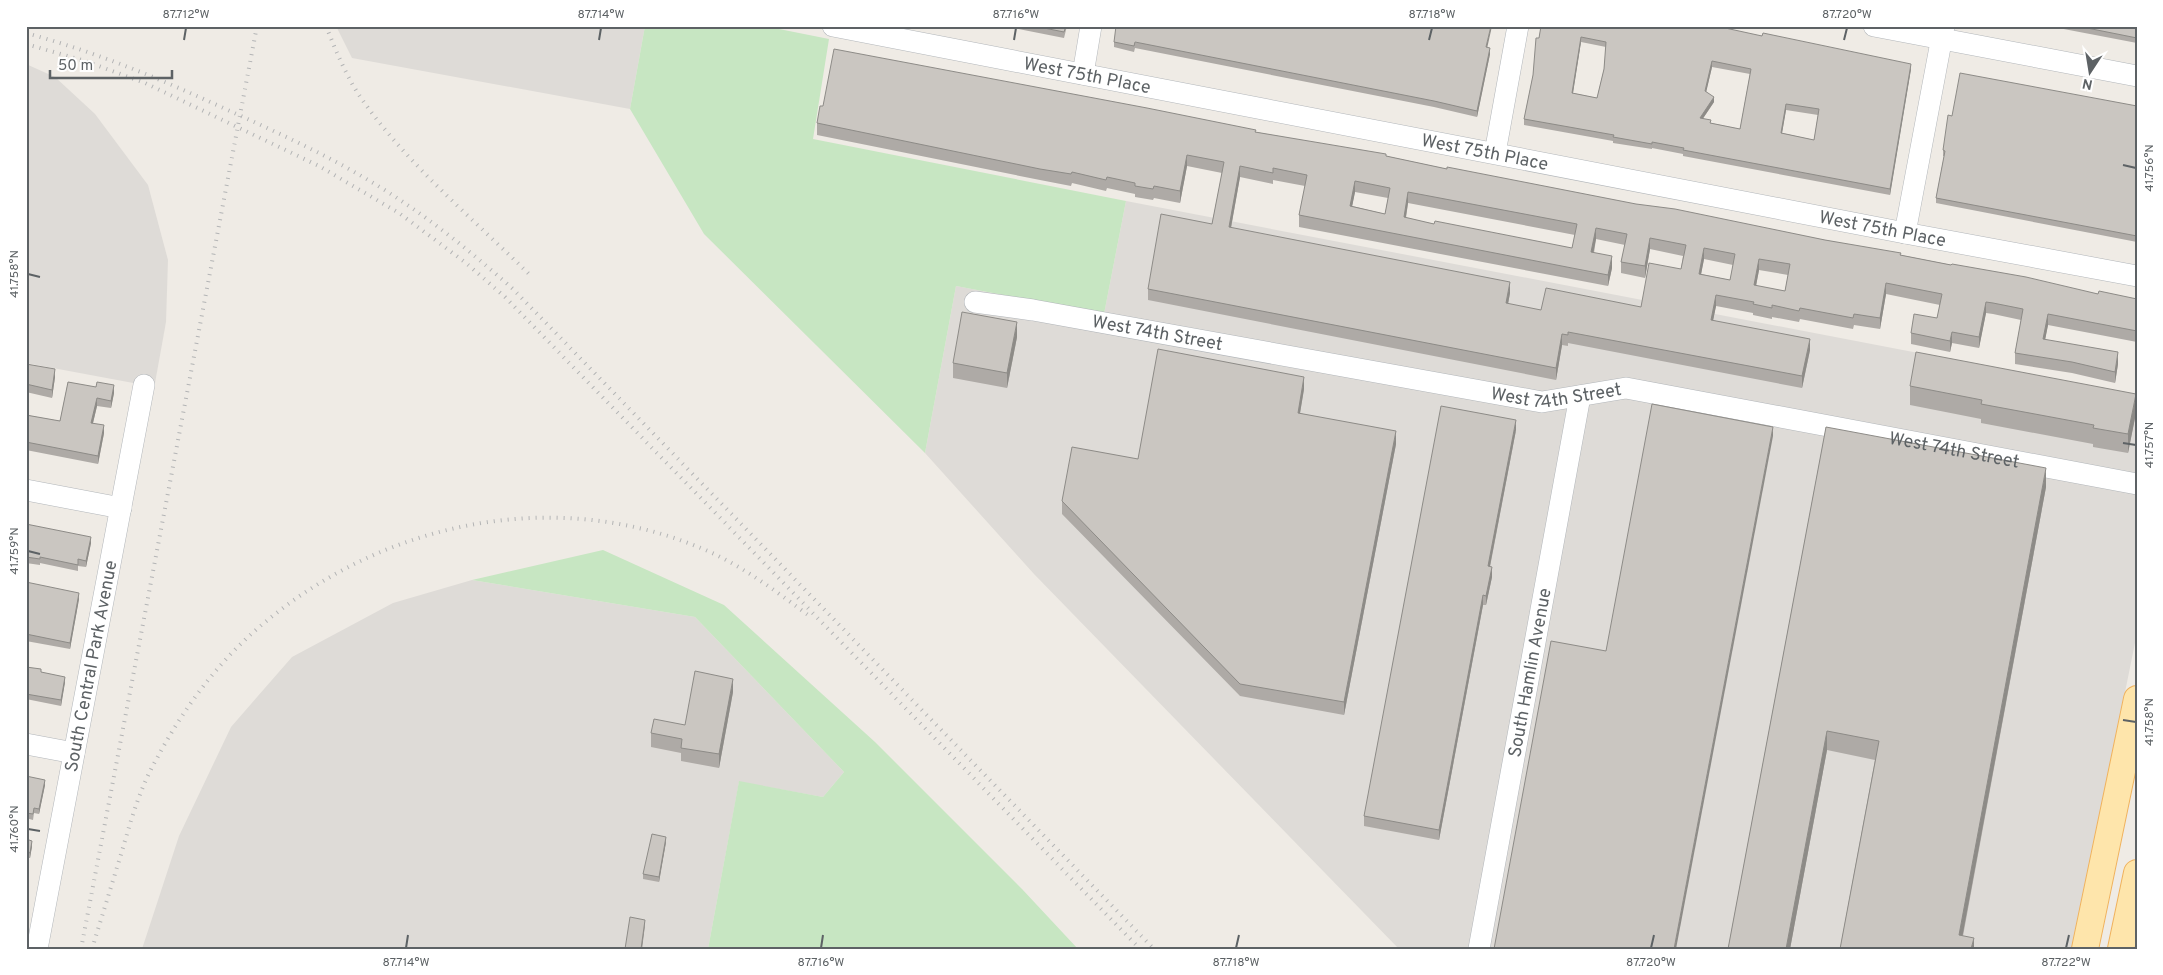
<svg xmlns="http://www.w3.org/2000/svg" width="2163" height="975" viewBox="0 0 2163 975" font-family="Overpass,sans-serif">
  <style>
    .industrial { fill: #dedbd7 }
    .green { fill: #c7e6c2 }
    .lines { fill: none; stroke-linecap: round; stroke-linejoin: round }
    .minor-casing { stroke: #b2b6ba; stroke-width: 22 }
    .major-casing { stroke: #f0b25d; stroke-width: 28 }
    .minor { stroke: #fff; stroke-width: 21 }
    .major { stroke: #fee5ab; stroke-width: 26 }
    .rail { stroke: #b3b4b5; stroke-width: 4; stroke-dasharray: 1 6; stroke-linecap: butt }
    .wall { fill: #aeaaa6; fill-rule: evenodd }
    .shaded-wall { fill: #8d8b87 }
    .building { fill: #cac6c1; stroke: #8d8b87; fill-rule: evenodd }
    .ticks { fill: none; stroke: #5d6265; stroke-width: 2 }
    .labels { text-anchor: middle; stroke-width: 4; stroke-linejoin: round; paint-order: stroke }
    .street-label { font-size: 18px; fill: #5d6265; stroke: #fff }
    .neatline { fill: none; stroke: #5d6265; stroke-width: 2 }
    .ticks-label { font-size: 12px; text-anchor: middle; fill: #5d6265 }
  </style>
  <rect width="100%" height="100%" fill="#efebe5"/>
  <g class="industrial">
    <path d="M336,26H645L630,109L352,58Z"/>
    <path d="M26,64L55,77L95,114L148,185L168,260L166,322L155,383L144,385L26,363Z"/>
    <path d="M1126,201L2137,395V633L2073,949H1399L1034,574L925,453L956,286L1104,314Z"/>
    <path d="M472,580L695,617L844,772L823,797L739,782L708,949H142L179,836L231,727L292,657L393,603Z"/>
  </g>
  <g class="green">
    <path d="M645,26H764L829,39L813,139L1126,201L1104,314L956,286L925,453L704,234L630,109Z"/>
    <path d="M603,550L724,605L875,742L1022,889L1078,949H708L739,781L823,797L844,772L695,617L472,580Z"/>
  </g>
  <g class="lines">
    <defs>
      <g id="minor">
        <path id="s1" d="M833,26L1905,233L2137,276"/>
        <path d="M1874,26L2137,76"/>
        <path d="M1083,74L1091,26"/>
        <path d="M1495,153L1518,26"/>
        <path d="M1905,233L1944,26"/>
        <path id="s2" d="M975,302L1033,310L1542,402L1626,388L2137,484"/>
        <path d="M26,490L121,508"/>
        <path d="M26,744L74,753"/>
        <path id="s3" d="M37,949L144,385"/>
        <path id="s4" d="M1479,949L1580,396"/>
      </g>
      <g id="major">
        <path d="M2085,949L2137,699"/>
        <path d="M2121,949L2137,873"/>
      </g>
    </defs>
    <use href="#minor" class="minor-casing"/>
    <use href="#major" class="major-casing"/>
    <use href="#minor" class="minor"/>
    <use href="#major" class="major"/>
    <g class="rail">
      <path d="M326,26C336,51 346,76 361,98C407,164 472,218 529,274"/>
      <path d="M26,33C99,53 163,80 232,112C290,138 350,166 403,202C442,228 478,258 513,289L1154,949"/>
      <path d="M26,44L85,61L145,83L319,166L399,213L466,263L505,297L1140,949"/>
      <path d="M81,949L257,26"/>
      <path d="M92,949C102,916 112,884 122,851C131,820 140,788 156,760C183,709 219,660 264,623C387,520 561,485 710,552C745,568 777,592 808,615"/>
    </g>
  </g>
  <g class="wall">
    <path d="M1003,26H1067L1064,38Z"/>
    <path d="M1541,26L1911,69L1890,195L1683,156V154L1652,148V149L1613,143V141L1524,125V119L1533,75ZM1581,42L1606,47L1604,69L1597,98L1573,93ZM1712,67L1750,74L1740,129L1711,123L1703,118L1714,102L1706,92ZM1786,110L1818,115L1814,140L1782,133Z"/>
    <path d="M2048,26H2137V43Z"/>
    <path d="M1114,42L1488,48L1490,54L1477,117L1434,107L1135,48L1134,52L1114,47Z"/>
    <path d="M2137,106V242L1936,203V198L1944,156H1943V150L1952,116Z"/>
    <path d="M817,123L1256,132L1386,156L1447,169L1825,240L2098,294L2137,299V342L2048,325L2045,340L2118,364L2115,383L2072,373L2015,364V353L2021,320L1993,314L1986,313L1979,348L1952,343L1950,352L1911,344V333L1937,318L1940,305L1886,294L1880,329L1854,325L1853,329L1800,319L1799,322L1772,317V319L1753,315V313L1716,306L1713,320L1810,350L1802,388L1568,343V346L1562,345L1556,380L1148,300V289L1212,224L1222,173L1187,166L1180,203L1154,198L1153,200L1135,197V194L1107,188L1106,191L1072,183L1071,186L1040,180L817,135ZM1240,177L1273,184V180L1305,186L1299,215V227L1608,286L1612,268L1594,253L1596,239L1625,245L1621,262V273L1645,278L1650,249L1683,256L1681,269L1641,307L1541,310L1508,304L1510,293L1231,228ZM1355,192L1388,198L1385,214L1352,206ZM1408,203L1575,235L1572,248L1434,224L1406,218ZM1704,259L1733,265L1730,280L1701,274ZM1759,270L1788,275L1785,291L1756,286Z"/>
    <path d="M1017,337L1007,388L953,378V363Z"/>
    <path d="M26,364L55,377L52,398L26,392Z"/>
    <path d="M68,382L114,393L111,408L97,406L93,423L104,433L98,464L26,450V415L60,421Z"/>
    <path d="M1910,386L2136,413L2128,453L2093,447V444L1981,423V419L1910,405Z"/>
    <path d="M1304,389L1300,413L1396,444L1344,715L1240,696L1062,514V501L1138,459Z"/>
    <path d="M1826,427L2046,487L1963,936L1974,949H1840L1875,760L1827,750L1790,949H1728Z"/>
    <path d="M1516,430L1490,567L1492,577L1486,605H1483L1439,840L1364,826V816Z"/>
    <path d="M26,524L91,543L86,567L78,566V571L40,563V565L26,563Z"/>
    <path d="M26,582L79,599L70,649L26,641Z"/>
    <path d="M26,667L41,672L65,682L61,706L26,699Z"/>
    <path d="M733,692L719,768L681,761V753L651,747V733L685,725Z"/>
    <path d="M26,776L45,785L39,814L34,813L33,820L26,818Z"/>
    <path d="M26,839L32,846L30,858H28L26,865Z"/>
    <path d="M666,842L659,882L643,879V874Z"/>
  </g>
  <g class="shaded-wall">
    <path d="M1491,26H1492L1486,53V47Z"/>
    <path d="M1581,37V42L1572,99V93Z"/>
    <path d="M1490,48V54L1477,117V111Z"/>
    <path d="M1712,61V67L1705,97V91Z"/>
    <path d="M1911,64V69L1890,195V189Z"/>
    <path d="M1714,97V102L1700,123V118Z"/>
    <path d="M1786,104V110L1781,139V133Z"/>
    <path d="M1187,155V166L1180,203V191Z"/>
    <path d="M1240,166V177L1229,238V227Z"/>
    <path d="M1355,181V192L1350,217V206Z"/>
    <path d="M1408,192V203L1404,228V217Z"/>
    <path d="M1596,228V239L1591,264V252Z"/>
    <path d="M1650,238V249L1645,278V266Z"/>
    <path d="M1704,248V259L1699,285V274Z"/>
    <path d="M1612,256V268L1608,286V275Z"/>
    <path d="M1759,259V270L1754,296V285Z"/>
    <path d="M1510,282V293L1506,314V303Z"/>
    <path d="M1886,283V294L1880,329V318Z"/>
    <path d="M1716,295V306L1711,331V320Z"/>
    <path d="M1986,302V313L1979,348V337Z"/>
    <path d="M2048,314V325L2043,350V339Z"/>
    <path d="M1017,322V337L1007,388V373Z"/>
    <path d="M1952,332V343L1950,352V341Z"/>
    <path d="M1562,334V345L1556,380V368Z"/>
    <path d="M1810,339V350L1802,388V376Z"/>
    <path d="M2118,352V364L2115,383V372Z"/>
    <path d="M55,369V377L52,398V390Z"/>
    <path d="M1304,377V389L1298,425V413Z"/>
    <path d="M114,385V393L111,408V401Z"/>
    <path d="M2136,394V413L2128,453V434Z"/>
    <path d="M97,398V406L91,431V423Z"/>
    <path d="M1516,420V430L1488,576V566Z"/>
    <path d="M104,425V433L98,464V456Z"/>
    <path d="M1773,427V436L1676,949H1674Z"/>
    <path d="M1396,431V444L1344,715V702Z"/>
    <path d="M2046,468V487L1960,949L1959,935Z"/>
    <path d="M91,537V543L86,567V561Z"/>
    <path d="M1492,567V577L1486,605V596Z"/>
    <path d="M79,593V599L70,649V643Z"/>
    <path d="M1483,595V605L1439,840V830Z"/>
    <path d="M65,677V682L61,706V700Z"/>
    <path d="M733,679V692L719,768V754Z"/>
    <path d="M1827,731V750L1790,949H1786Z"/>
    <path d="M45,780V785L39,814V809Z"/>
    <path d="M666,837V842L659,882V877Z"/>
    <path d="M32,841V846L30,858V853Z"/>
    <path d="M645,920V925L642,949H641Z"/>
    <path d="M1974,938V949H1971Z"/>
  </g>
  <g class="building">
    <path d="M1034,26H1066L1064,32Z"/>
    <path d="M1116,26H1491L1486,47L1490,48L1477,111L1434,101L1135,42L1134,46L1114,42Z"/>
    <path d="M1541,26H1716L1762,36L1763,33L1911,64L1890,189L1683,150L1684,148L1652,142V144L1613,137L1614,135L1524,119L1533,75L1536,38H1539ZM1581,37L1606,42L1604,69L1597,98L1572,93ZM1712,61L1751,69L1740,129L1710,123L1711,120L1700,118L1714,97L1705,91ZM1786,104L1819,109L1814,140L1781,133Z"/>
    <path d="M2077,26H2137V38Z"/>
    <path d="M834,49L1147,108L1256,130L1255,132L1386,154V156L1447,169V167L1636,204L1675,209L1825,240L1901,253L1900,255L1951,265L1952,264L2026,277L2098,294L2099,291L2137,299V331L2048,314L2043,339L2118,352L2115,372L2072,362L2015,353L2023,309L1993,303L1986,302L1979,337L1952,332L1950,341L1911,333L1914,314L1937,318L1942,294L1886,283L1880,318L1854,314L1853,318L1800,308L1799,311L1772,305V308L1753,304L1754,302L1716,295L1711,320L1810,339L1802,376L1568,332V335L1562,334L1556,368L1148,289L1161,214L1212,224L1224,162L1187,155L1180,191L1154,186L1153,189L1135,186V183L1107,177L1106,180L1072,172L1071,174L1040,169L817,123L820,106H823ZM1240,166L1273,173V168L1307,175L1299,215L1608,275L1612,256L1591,252L1596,228L1627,234L1621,262L1645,266L1650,238L1686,245L1681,269L1649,263L1641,307L1546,288L1541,310L1506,303L1510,282L1229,227ZM1355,181L1390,188L1385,214L1350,206ZM1408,192L1577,224L1572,248L1435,221L1434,224L1404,217ZM1704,248L1735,254L1730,280L1699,274ZM1759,259L1790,264L1785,291L1754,285Z"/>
    <path d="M1960,73L2137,106V236L1936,198L1945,151L1943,150L1948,115L1952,116Z"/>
    <path d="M962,312L1017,322L1007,373L953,363Z"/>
    <path d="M1158,349L1304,377L1298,413L1396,431L1344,702L1240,684L1062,501L1072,447L1138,459Z"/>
    <path d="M1916,352L2136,394L2128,434L2093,428L2094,425L1981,404L1982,400L1910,386Z"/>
    <path d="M26,364L55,369L52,390L26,384Z"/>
    <path d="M68,382L96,387L97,382L114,385L111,401L97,398L91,423L104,425L98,456L26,442V415L60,421Z"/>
    <path d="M1652,404L1773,427L1674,949H1494L1551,641L1606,651Z"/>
    <path d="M1441,406L1516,420L1488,566L1492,567L1486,596L1483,595L1439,830L1364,816Z"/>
    <path d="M1826,427L2046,468L1959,935L1974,938L1971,949H1840L1879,741L1827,731L1786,949H1728Z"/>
    <path d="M26,524L91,537L86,561L78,559V565L40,557V559L26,557Z"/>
    <path d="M26,582L79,593L70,643L26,634Z"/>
    <path d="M26,667L41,669V672L65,677L61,700L26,694Z"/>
    <path d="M695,671L733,679L719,754L681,748L682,739L651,733L654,719L685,725Z"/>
    <path d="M26,776L45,780L39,809L34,808L33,814L26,813Z"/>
    <path d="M652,834L666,837L659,877L643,874Z"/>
    <path d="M26,839L32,841L30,853L28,852L26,860Z"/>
    <path d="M630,917L645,920L641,949H625Z"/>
  </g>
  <path class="ticks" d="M184,40L186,28M599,40L601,28M1014,40L1016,28M1429,40L1432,28M1844,40L1847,28M2123,165L2136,168M28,274L40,277M2123,443L2136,445M28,551L40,554M2123,720L2136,722M28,829L40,831M406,948L408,935M821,948L823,935M1236,948L1239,935M1651,948L1654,935M2066,948L2069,935"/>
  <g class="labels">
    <g class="street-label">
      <text dy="6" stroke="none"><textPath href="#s1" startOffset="259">West 75th Place</textPath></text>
      <text dy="6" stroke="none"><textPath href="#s1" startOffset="664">West 75th Place</textPath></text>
      <text dy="6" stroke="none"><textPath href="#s1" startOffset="1069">West 75th Place</textPath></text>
      <text dy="6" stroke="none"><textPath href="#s2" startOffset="185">West 74th Street</textPath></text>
      <text dy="6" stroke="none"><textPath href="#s2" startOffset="590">West 74th Street</textPath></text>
      <text dy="6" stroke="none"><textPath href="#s2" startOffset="995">West 74th Street</textPath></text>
      <text dy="6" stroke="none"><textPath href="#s3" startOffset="288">South Central Park Avenue</textPath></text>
      <text dy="6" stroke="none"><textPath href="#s4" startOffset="281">South Hamlin Avenue</textPath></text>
    </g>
  </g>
  <rect width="2163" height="975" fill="none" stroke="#ffffff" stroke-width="55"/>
  <g transform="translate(2090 72) rotate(192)" stroke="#ffffff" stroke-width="4" paint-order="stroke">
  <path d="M0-4L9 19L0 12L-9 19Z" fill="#5d6265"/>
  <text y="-8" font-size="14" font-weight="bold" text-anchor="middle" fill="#5d6265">N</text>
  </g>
  <path d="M50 70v8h122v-8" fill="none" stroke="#5d6265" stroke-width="2.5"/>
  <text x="58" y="70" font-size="15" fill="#5d6265" stroke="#ffffff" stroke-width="4" paint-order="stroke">50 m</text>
  <rect x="28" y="28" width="2108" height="920" class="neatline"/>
  <g class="ticks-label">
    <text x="186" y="18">87.712°W</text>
    <text x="601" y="18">87.714°W</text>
    <text x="1016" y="18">87.716°W</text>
    <text x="1432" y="18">87.718°W</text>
    <text x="1847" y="18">87.720°W</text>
    <text transform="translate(2149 168) rotate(-90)" y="4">41.756°N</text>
    <text transform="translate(14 274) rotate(-90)" y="4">41.758°N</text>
    <text transform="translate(2149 445) rotate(-90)" y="4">41.757°N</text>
    <text transform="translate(14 551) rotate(-90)" y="4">41.759°N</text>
    <text transform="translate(2149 722) rotate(-90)" y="4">41.758°N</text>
    <text transform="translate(14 829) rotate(-90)" y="4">41.760°N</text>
    <text x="406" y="966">87.714°W</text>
    <text x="821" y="966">87.716°W</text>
    <text x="1236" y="966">87.718°W</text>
    <text x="1651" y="966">87.720°W</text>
    <text x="2066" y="966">87.722°W</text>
  </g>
</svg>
